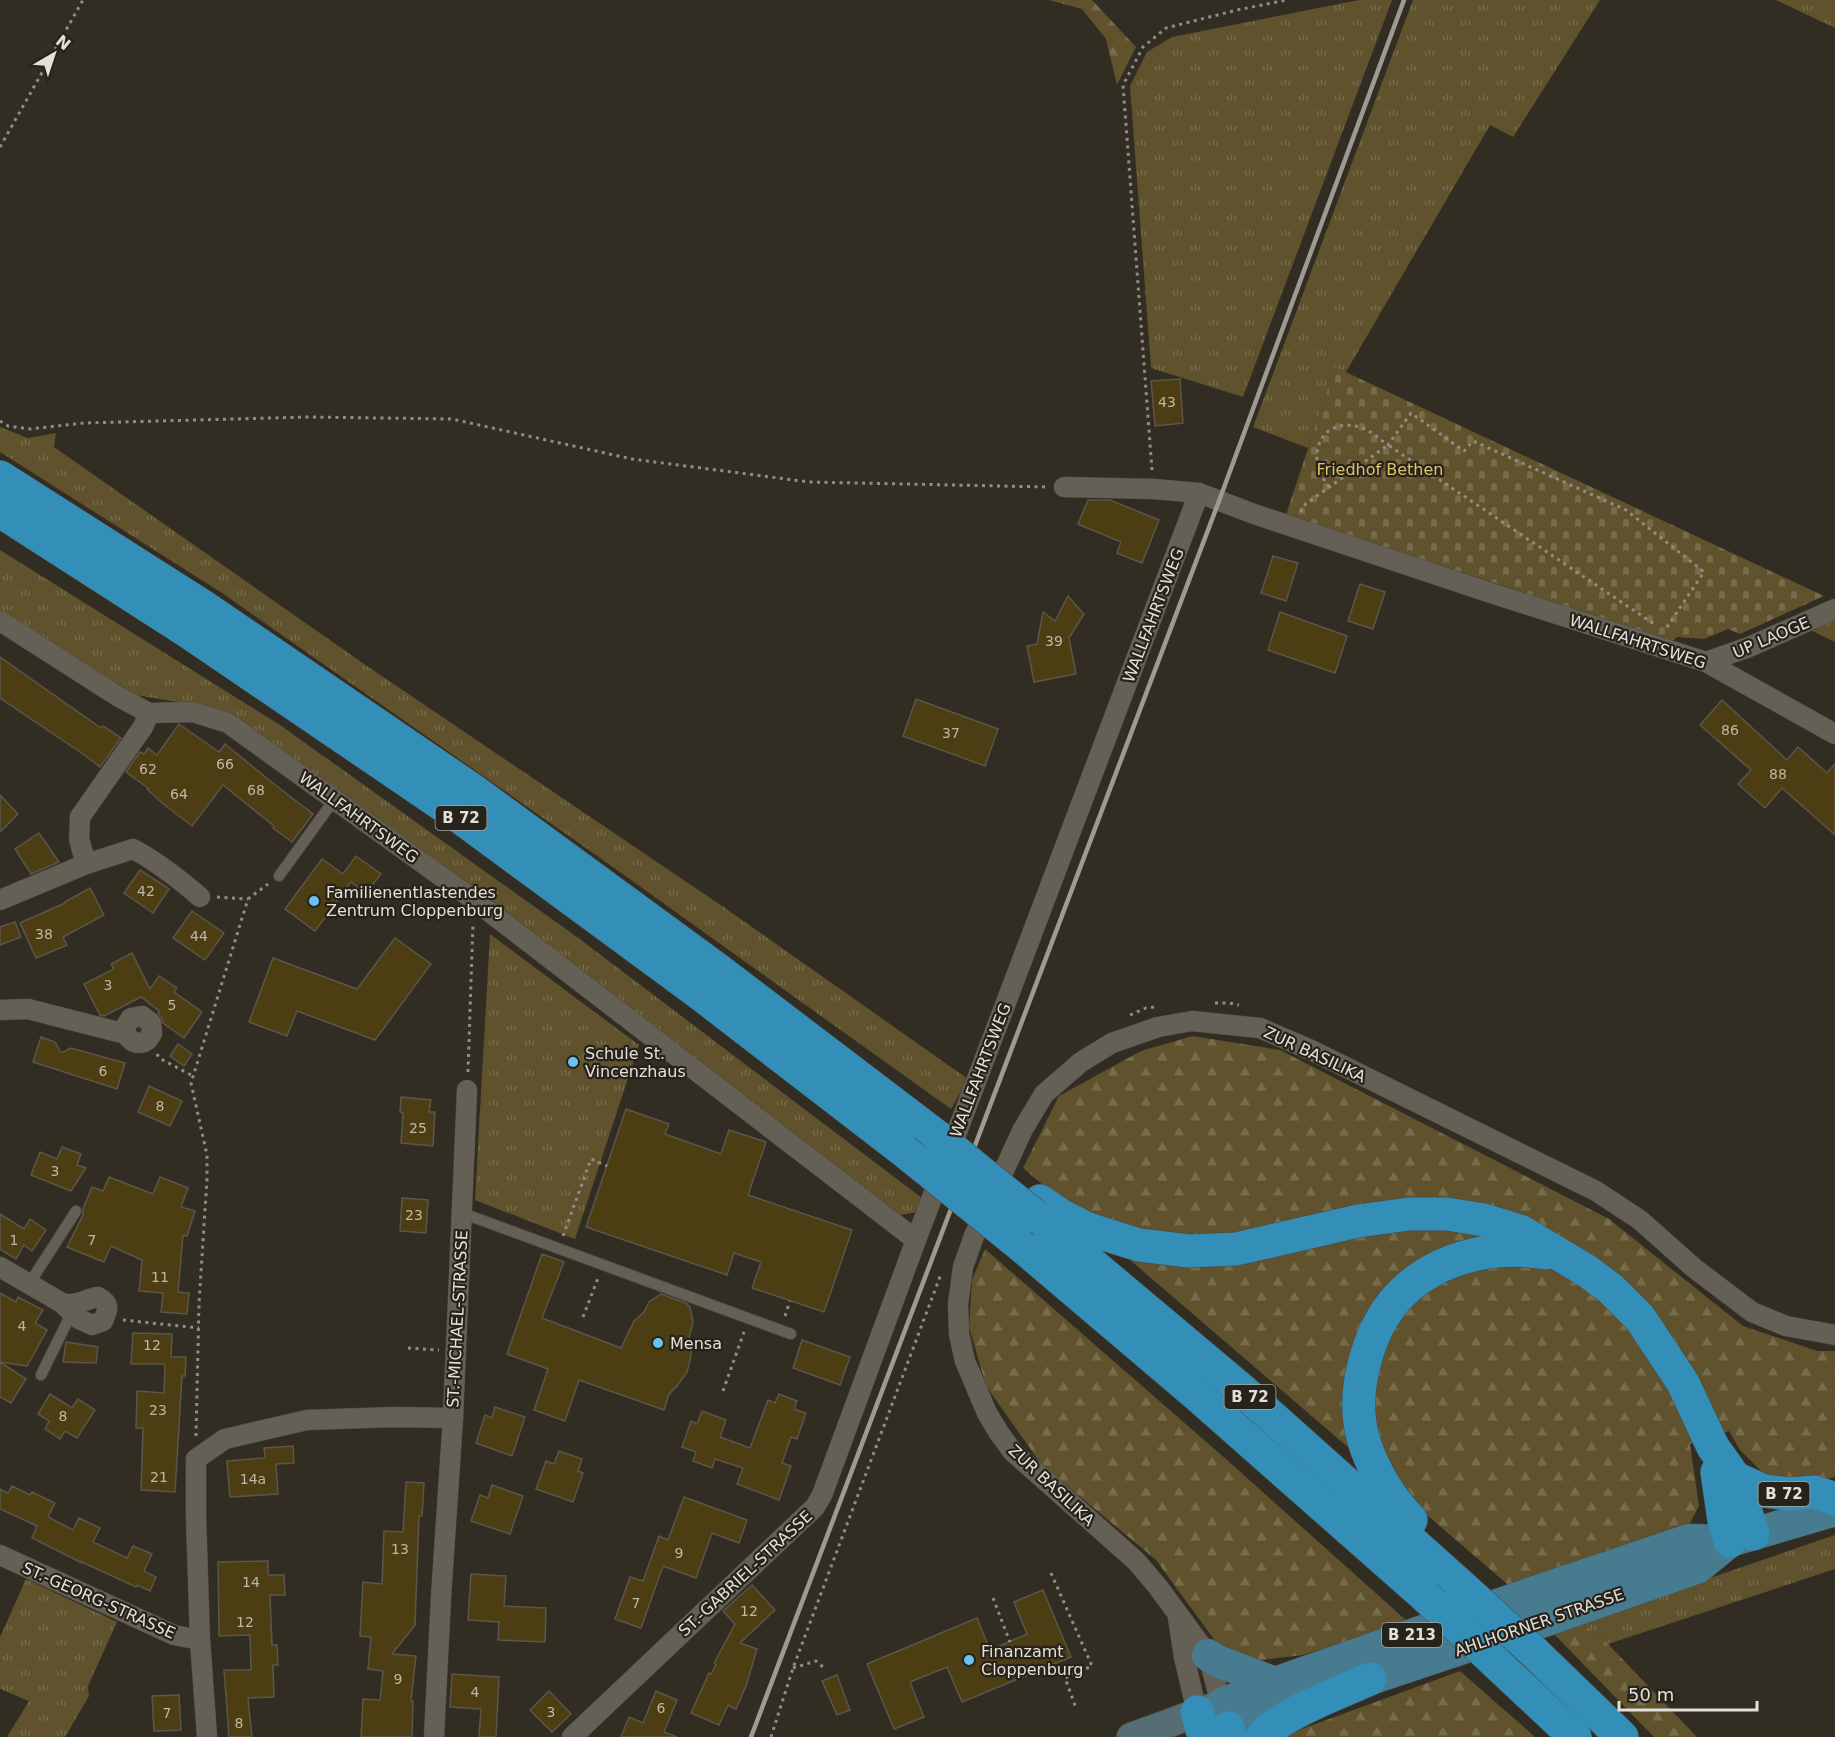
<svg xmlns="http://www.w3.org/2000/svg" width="1835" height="1737" viewBox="0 0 1835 1737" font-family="'DejaVu Sans',sans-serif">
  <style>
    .grass { fill: url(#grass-tufts) }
    .forest { fill: url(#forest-firs) }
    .cemetery { fill: url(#cemetery-stones) }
    .building { fill: #4c3e12; stroke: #5a564b; stroke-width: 1.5 }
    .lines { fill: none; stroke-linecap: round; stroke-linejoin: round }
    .lane-casing { stroke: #4e4a42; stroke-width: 12 }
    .street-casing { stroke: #4e4a42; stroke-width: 21 }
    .secondary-casing { stroke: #4e4a42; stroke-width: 30 }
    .primary-casing { stroke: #4e4a42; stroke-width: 33 }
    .highway-casing { stroke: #4e4a42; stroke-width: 34 }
    .path { stroke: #918d86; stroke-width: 3; stroke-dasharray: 3 4.5; stroke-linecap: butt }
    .lane { stroke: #646055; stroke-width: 10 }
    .street { stroke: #646055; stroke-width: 20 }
    .secondary { stroke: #566e73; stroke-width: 28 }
    .primary { stroke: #477c90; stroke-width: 32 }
    .highway { stroke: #348fb8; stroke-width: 33 }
    .rail { stroke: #9d9a92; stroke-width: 4.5 }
    .highway-bridge-casing { stroke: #4e4a42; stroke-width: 34; stroke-linecap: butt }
    .highway-bridge { stroke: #348fb8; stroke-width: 33 }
    .poi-dot { fill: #69c3f1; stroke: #27231a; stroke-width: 2 }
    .labels { text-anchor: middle; stroke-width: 4.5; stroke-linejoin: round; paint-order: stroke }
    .number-label { font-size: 14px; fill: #bdb8a8 }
    .shield { fill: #27231a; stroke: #aba7a0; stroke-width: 1.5 }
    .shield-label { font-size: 15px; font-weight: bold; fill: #e3e0da }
    .park-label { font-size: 16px; fill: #dfc26d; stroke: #27231a }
    .street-label { font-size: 16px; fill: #e3e0da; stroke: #27231a }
    .poi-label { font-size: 16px; fill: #e3e0da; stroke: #27231a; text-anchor: start }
  </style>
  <defs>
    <pattern id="grass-tufts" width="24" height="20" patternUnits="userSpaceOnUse" patternTransform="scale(1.5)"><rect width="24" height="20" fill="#5f522d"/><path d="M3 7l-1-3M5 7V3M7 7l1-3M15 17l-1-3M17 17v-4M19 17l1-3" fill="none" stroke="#766b4b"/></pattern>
    <pattern id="forest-firs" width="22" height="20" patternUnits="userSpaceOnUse" patternTransform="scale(1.5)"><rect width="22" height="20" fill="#5f522d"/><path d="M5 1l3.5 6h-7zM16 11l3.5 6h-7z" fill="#766b4b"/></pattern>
    <pattern id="cemetery-stones" width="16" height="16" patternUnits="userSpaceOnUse" patternTransform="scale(1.5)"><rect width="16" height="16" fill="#5f522d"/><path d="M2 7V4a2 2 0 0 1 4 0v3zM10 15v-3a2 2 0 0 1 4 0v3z" fill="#766b4b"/></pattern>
  </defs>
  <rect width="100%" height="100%" fill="#312d23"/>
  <g class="grass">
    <path d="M1359,0H1392L1243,397L1151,368L1130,86L1147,52L1172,37Z"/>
    <path d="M1413,0H1600L1513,137L1490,125L1346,372L1335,368L1308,448L1253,427Z"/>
    <path d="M1776,0H1835V28Z"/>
    <path d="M0,427L28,438L56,433L54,447L367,666L725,908L968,1079L951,1109L603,860L222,593L0,452Z"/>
    <path d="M0,550L280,725L577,937L922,1198L918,1212L900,1215L474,889L218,709L136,695L0,612Z"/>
    <path d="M1835,619V642L1810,630Z"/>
    <path d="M490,934L639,1045L575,1239L475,1200Z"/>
    <path d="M1835,1535V1569L1608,1644L1582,1622Z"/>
    <path d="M26,1579L117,1622L88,1686L89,1696L65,1737H7L29,1701L0,1689V1637Z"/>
  </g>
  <g class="forest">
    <path d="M1049,0H1092L1136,47L1117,85L1106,39L1082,9Z"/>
    <path d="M1193,1036L1280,1050L1609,1219L1743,1326L1817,1351H1835V1477L1795,1487L1762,1472L1740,1450L1729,1431L1690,1444L1699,1506L1688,1527L1513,1589L1023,1168L1059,1096L1141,1051Z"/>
    <path d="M985,1249L1227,1460L1408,1622L1303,1655L1252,1661L1216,1642L1156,1560L1041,1464L986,1386L969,1327L972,1280Z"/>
    <path d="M1582,1622L1608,1644L1697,1737H1654L1555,1635Z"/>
    <path d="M1460,1671L1535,1737H1286L1288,1734Z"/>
  </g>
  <path class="cemetery" d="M1335,367L1824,596L1740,634L1728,629L1704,639L1677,637L1672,641L1286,515Z"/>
  <g class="building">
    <path d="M1180,379L1183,423L1155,426L1151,381Z"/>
    <path d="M1088,500H1110L1159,520L1142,563L1117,553L1121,542L1078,524Z"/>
    <path d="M1273,556L1298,563L1286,601L1261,593Z"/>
    <path d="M1360,584L1385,592L1373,629L1348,621Z"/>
    <path d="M1068,596L1084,614L1069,638L1076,674L1034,682L1027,646L1037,644L1043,612L1055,621Z"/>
    <path d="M1280,612L1347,636L1335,673L1268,650Z"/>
    <path d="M0,657L101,728L103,726L121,738L100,767L83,754L0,698Z"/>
    <path d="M916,699L998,729L985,766L903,736Z"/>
    <path d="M1722,700L1787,760L1798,747L1827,773L1835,764V835L1782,788L1765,808L1738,784L1751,770L1700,725Z"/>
    <path d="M179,724L219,752L225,744L274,784L313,814L292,842L273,828L274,826L223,785L192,826L161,802L147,789L148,788L126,772L140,752L144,754L148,748L157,755Z"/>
    <path d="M0,795L18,814L0,832Z"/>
    <path d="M39,833L59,862L31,874L15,849Z"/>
    <path d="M356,856L381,874L366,893L351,882L315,931L285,909L322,859L343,874Z"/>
    <path d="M140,870L169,889L153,913L124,893Z"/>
    <path d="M90,888L104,915L63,937L67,945L36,958L20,923L65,903V902Z"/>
    <path d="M192,911L224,933L205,960L173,938Z"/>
    <path d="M15,922L21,937L0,945V927Z"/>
    <path d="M395,938L431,964L375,1040L297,1011L287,1036L249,1022L273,958L357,989Z"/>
    <path d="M132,953L150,989L159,976L177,988L174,992L202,1012L184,1038L163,1023L162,1018L158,1013L159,1011L141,997L104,1016L100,1015L84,984L114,969L111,964Z"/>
    <path d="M41,1037L55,1042L61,1053L71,1048L125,1063L117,1089L33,1062Z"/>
    <path d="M178,1044L192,1054L184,1066L170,1056Z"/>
    <path d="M149,1086L182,1101L170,1126L138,1112Z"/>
    <path d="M401,1097L431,1100L429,1112H435L433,1146L401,1143L403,1113L400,1112Z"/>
    <path d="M626,1109L669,1124L665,1134L721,1154L729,1130L766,1142L748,1195L852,1230L824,1312L752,1288L761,1262L734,1253L727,1275L586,1227Z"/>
    <path d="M62,1147L81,1154L77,1165L86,1168L71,1191L31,1175L40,1152L57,1159Z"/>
    <path d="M109,1177L153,1194L160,1177L188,1188L181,1207L195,1211L187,1236L183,1235L178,1292L189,1293L187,1314L161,1312L163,1293L139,1291L142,1260L111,1246L104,1262L67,1247L83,1215V1209L92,1187L103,1191Z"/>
    <path d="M402,1198L428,1200L426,1233L400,1231Z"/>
    <path d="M0,1214L24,1229L30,1219L46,1230L32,1251L24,1245L16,1259L0,1249Z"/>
    <path d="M542,1254L564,1262L542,1318L621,1348L634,1321L644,1312L649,1302L661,1294L686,1303L690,1307L693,1322L689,1338L692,1347L690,1361L687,1372L677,1386L669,1394L664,1410L579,1380L565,1421L534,1410L548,1369L507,1354Z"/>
    <path d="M0,1293L16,1302L18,1297L43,1310L35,1323L47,1330L27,1366L0,1362Z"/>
    <path d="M133,1333L172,1334L171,1357H186L185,1376H182L175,1492L141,1490L143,1428H136L137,1391L164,1393L165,1364H131Z"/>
    <path d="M802,1340L850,1357L840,1385L793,1368Z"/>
    <path d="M66,1342L98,1347L96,1363L63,1362Z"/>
    <path d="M0,1362L26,1379L11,1403L0,1397Z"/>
    <path d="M50,1394L72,1408L78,1399L95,1410L77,1438L65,1431L60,1439L45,1429L49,1421L38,1414Z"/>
    <path d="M779,1394L797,1401L794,1409L806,1413L797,1439L791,1437L782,1463L791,1466L779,1500L737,1484L743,1468L715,1459L712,1468L693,1461L696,1452L682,1447L691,1421L697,1424L702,1411L726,1420L720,1437L750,1448L768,1400L775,1403Z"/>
    <path d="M495,1407L525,1417L512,1456L476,1443L485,1415L492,1418Z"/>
    <path d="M293,1446L294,1463L276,1464L278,1494L230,1497L227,1461L265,1458L264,1448Z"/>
    <path d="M559,1451L582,1459L578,1471L583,1473L573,1502L536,1489L546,1461L554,1464Z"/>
    <path d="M406,1482L424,1483L422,1516H419L415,1625L392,1654L416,1656L411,1701H413L412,1737H361L363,1699L380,1700L383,1671L368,1669L371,1637L360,1636L363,1582L382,1584L384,1531L403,1532Z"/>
    <path d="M492,1485L523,1496L510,1534L471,1521L480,1495L488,1498Z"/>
    <path d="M12,1486L30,1495L32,1492L55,1503L48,1517L73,1530L79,1518L100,1528L93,1542L127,1558L133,1546L152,1554L144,1571L156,1577L150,1591L137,1585L136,1587L82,1562V1563L32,1538L37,1526L0,1509V1489L8,1493Z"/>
    <path d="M684,1497L747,1520L739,1543L712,1533L696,1578L663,1566L641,1628L615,1619L630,1577L643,1581L659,1536L668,1540Z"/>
    <path d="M268,1561V1575H284L285,1595H270L272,1645H277L278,1665H273L274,1697L248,1698L252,1737H229L224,1670H251L250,1635L219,1636L218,1562Z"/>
    <path d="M471,1574L506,1576L504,1606L546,1608L545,1642L498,1640L499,1622L468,1620Z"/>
    <path d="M752,1585L775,1610L740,1643L757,1649L746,1686L736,1709L728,1705L719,1725L691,1713L709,1673L711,1674L716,1665L714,1663L735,1624L723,1611Z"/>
    <path d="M1043,1590L1071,1657L962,1702L947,1667L910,1682L924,1717L894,1729L867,1664L977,1618L990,1650L1027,1634L1014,1602Z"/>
    <path d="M452,1674L499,1677L496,1737H479L481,1709L450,1707Z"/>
    <path d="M837,1675L850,1710L837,1715L822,1681Z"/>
    <path d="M549,1691L571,1714L552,1732L530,1710Z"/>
    <path d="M656,1691L677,1700L664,1732L677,1737H621L629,1717L643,1723Z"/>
    <path d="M179,1695L181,1730L154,1731L152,1696Z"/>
  </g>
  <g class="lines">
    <defs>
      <g id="lane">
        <path d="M279,876L334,800"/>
        <path d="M462,1213L791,1334"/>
        <path d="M29,1284L76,1211"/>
        <path d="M41,1375L72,1312"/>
      </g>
      <g id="street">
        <path d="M1064,487L1154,489L1199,493L1254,514L1491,593L1706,662L1835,734"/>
        <path d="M0,621L119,697L149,713L193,712L228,723L474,900L916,1240L1199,493"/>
        <path d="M1706,662L1749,647L1835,609"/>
        <path d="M86,864L133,849C158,862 179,879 200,897"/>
        <path d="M0,900L86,864L79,839L80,817L143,727L149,713"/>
        <path d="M0,1010L28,1009L126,1034C133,1046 146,1046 152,1033L151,1023L142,1016L131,1018L125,1027L126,1034"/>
        <path d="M0,1267L62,1303L79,1319L92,1325L103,1321C108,1309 111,1304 98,1297C85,1299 76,1307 62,1303"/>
        <path d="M0,1555L174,1635L200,1640L207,1737"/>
        <path d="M1178,1618L1184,1657L1197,1712"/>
        <path d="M200,1640L196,1517V1459L225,1439L307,1420L394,1417L453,1418"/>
        <path d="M1224,1715L1208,1655L1158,1587L1136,1561L1013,1452L999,1433L987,1413L965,1361L959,1334L958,1304L963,1267L974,1236L1022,1131L1044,1094L1081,1062L1112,1043L1158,1027L1192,1021L1260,1028L1311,1050L1596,1191L1640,1220L1694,1268L1752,1312L1786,1326L1835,1335"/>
        <path d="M434,1737L441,1597L453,1418L467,1090"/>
        <path d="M572,1737L815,1507L822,1495L916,1240"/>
      </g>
      <path id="secondary" d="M1131,1737L1216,1706"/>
      <g id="primary">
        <path d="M1208,1655L1218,1661L1275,1683"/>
        <path d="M1346,1687L1550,1619L1697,1568L1730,1541"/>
        <path d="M1222,1704L1275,1683L1549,1587L1689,1540L1730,1541L1835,1510"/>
        <path d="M1204,1736L1299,1703"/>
      </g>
      <g id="highway">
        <path d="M0,477L204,607L474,791L717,969L939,1138"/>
        <path d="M0,511L187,631L453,812L699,993L904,1151"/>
        <path d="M1040,1201L1062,1216L1088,1229L1139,1245L1189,1251L1236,1249L1358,1221L1409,1214H1447L1484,1220L1520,1231L1587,1271L1611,1289L1640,1318L1683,1383L1713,1447L1735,1478L1753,1534"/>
        <path d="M1036,1217L1243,1391L1459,1584"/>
        <path d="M1024,1248L1197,1395L1426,1597"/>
        <path d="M1717,1472L1724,1520L1730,1541"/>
        <path d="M1735,1478L1764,1491L1789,1494L1815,1492L1835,1499"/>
        <path d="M1411,1520C1389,1497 1372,1468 1363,1438C1350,1390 1369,1323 1405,1290C1443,1255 1497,1245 1546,1253"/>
        <path d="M1534,1652L1622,1737"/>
        <path d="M1496,1663L1575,1737"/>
        <path d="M1197,1712L1204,1737"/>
        <path d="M1228,1728L1230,1737"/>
        <path d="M1262,1737C1279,1715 1343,1691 1370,1679"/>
      </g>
    </defs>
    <use href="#lane" class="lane-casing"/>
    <use href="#street" class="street-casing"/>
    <use href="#secondary" class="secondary-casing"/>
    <use href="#primary" class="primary-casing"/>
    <use href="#highway" class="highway-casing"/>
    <g class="path">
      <path d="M0,147L83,0"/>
      <path d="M0,421L8,426L30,429L84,423L309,417L452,419L632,459L809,482L1048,487"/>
      <path d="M1152,470L1123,85L1143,47L1166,28L1237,10L1287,0"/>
      <path d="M1329,487C1324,480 1318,471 1317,461C1315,435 1334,420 1360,427C1370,430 1379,439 1388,445L1411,413L1464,451L1473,441L1626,510L1704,572L1665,630"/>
      <path d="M1301,512L1303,506L1388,445L1654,624"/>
      <path d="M217,897L248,899"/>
      <path d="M1215,1003H1229L1239,1005"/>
      <path d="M1130,1015L1146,1008L1155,1007"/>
      <path d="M157,1054L159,1058L193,1076"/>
      <path d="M468,1072L473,923"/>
      <path d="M563,1236L591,1159L607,1166"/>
      <path d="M785,1316L790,1301"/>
      <path d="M583,1317L598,1278"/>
      <path d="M123,1320L199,1328"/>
      <path d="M408,1348L439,1350"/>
      <path d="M723,1391L744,1332"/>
      <path d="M196,1436L199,1303L207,1179V1155L191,1083L248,899L268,884"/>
      <path d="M1051,1573L1092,1666L1065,1678L1076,1708"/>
      <path d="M993,1598L1010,1642"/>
      <path d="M793,1668L816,1661L823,1667"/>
      <path d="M771,1737L793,1668L941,1274"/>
    </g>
    <use href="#lane" class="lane"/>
    <use href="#street" class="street"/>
    <use href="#secondary" class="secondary"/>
    <use href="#primary" class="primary"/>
    <use href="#highway" class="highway"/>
    <path class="rail" d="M751,1737L1219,501L1404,0"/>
    <defs>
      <g id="highway-bridge">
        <path d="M939,1138L1035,1216"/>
        <path d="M904,1151L1024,1248"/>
        <path d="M1459,1584L1534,1652"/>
        <path d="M1426,1597L1496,1663"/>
      </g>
    </defs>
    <use href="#highway-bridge" class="highway-bridge-casing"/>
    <use href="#highway-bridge" class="highway-bridge"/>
  </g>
  <g class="poi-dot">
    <circle cx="314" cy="901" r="6"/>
    <circle cx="573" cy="1062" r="6"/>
    <circle cx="658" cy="1343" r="6"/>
    <circle cx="969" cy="1660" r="6"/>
  </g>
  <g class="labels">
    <g class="number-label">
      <text x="1167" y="407">43</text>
      <text x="1054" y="646">39</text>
      <text x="1730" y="735">86</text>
      <text x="951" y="738">37</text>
      <text x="225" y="769">66</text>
      <text x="148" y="774">62</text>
      <text x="1778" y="779">88</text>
      <text x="256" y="795">68</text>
      <text x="179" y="799">64</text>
      <text x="146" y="896">42</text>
      <text x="44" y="939">38</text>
      <text x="199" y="941">44</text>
      <text x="108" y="990">3</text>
      <text x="172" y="1010">5</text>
      <text x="103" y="1076">6</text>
      <text x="160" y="1111">8</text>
      <text x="418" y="1133">25</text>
      <text x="55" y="1176">3</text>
      <text x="414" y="1220">23</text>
      <text x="14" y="1245">1</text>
      <text x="92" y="1245">7</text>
      <text x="160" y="1282">11</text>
      <text x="22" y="1331">4</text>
      <text x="152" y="1350">12</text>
      <text x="158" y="1415">23</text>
      <text x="63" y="1421">8</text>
      <text x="159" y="1482">21</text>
      <text x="253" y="1484">14a</text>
      <text x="400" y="1554">13</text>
      <text x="679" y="1558">9</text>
      <text x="251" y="1587">14</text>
      <text x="636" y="1608">7</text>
      <text x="749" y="1616">12</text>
      <text x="245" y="1627">12</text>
      <text x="398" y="1684">9</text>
      <text x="475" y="1697">4</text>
      <text x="661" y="1713">6</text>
      <text x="551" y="1717">3</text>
      <text x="167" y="1718">7</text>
      <text x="239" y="1728">8</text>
    </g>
    <g class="shield">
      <rect x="435.5" y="806" width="51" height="24" rx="4.5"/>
      <rect x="1224.5" y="1385" width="51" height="24" rx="4.5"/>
      <rect x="1758.5" y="1482" width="51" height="24" rx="4.5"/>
      <rect x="1382" y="1623" width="60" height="24" rx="4.5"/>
    </g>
    <g class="shield-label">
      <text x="461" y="823">B 72</text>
      <text x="1250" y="1402">B 72</text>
      <text x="1784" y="1499">B 72</text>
      <text x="1412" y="1640">B 213</text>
    </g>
    <g class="park-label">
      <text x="1380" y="475">Friedhof Bethen</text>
    </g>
    <g class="street-label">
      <text transform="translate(1153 615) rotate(-69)" y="6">WALLFAHRTSWEG</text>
      <text transform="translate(1771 637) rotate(-23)" y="6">UP LAOGE</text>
      <text transform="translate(1638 641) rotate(18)" y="6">WALLFAHRTSWEG</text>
      <text transform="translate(359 817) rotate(36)" y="6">WALLFAHRTSWEG</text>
      <text transform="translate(1315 1054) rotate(25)" y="6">ZUR BASILIKA</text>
      <text transform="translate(980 1070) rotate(-69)" y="6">WALLFAHRTSWEG</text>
      <text transform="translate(457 1319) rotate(-87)" y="6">ST.-MICHAEL-STRASSE</text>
      <text transform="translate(1052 1485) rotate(43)" y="6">ZUR BASILIKA</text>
      <text transform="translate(745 1573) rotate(-43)" y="6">ST.-GABRIEL-STRASSE</text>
      <text transform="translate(99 1600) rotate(24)" y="6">ST.-GEORG-STRASSE</text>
      <text transform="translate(1539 1622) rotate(-19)" y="6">AHLHORNER STRASSE</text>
    </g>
    <g class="poi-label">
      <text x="326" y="898">Familienentlastendes<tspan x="326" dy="18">Zentrum Cloppenburg</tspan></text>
      <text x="585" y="1059">Schule St.<tspan x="585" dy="18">Vincenzhaus</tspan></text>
      <text x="670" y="1349">Mensa</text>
      <text x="981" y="1657">Finanzamt<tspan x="981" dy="18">Cloppenburg</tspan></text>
    </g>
  </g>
  <g transform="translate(54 54) rotate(39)" stroke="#27231a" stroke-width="4.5" paint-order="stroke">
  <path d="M0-4.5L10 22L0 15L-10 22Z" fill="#e3e0da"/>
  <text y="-9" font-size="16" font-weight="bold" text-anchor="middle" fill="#e3e0da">N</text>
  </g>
  <path d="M1619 1701v9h138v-9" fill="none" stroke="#e3e0da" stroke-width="3"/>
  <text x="1628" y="1701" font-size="18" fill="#e3e0da" stroke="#27231a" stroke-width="4.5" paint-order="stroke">50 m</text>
</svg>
